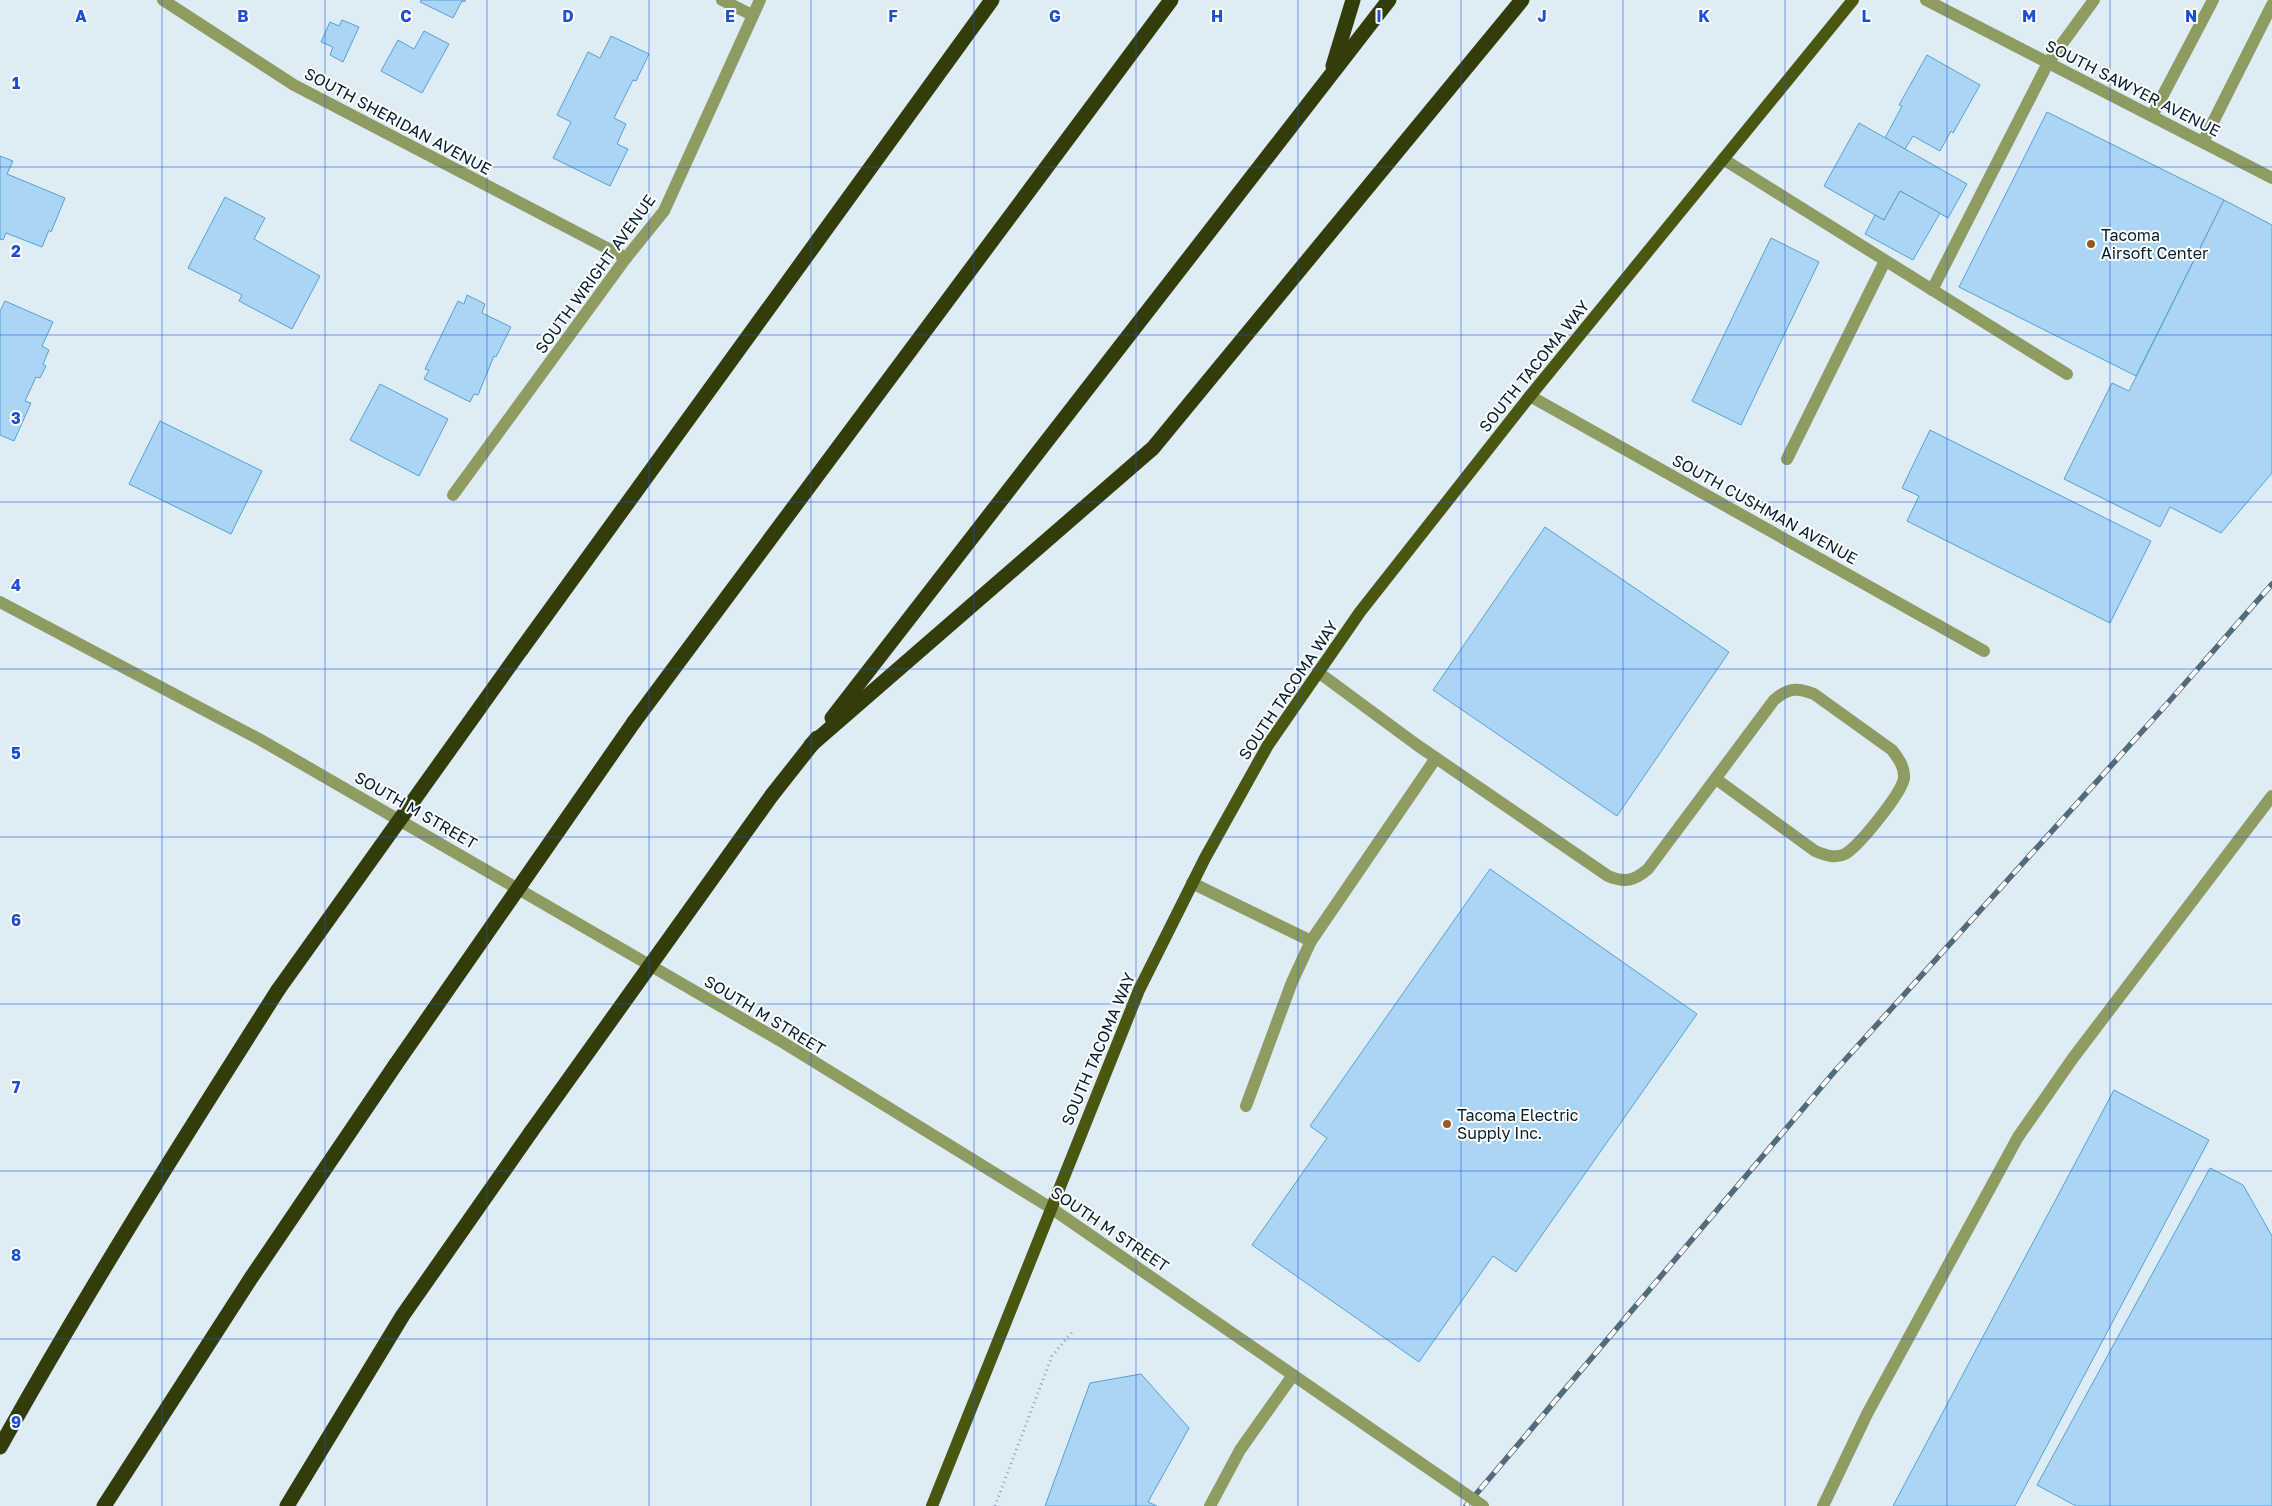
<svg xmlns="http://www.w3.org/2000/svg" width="2272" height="1506" viewBox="0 0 2272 1506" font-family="'Golos Text',sans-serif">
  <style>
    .building { fill: #aad5f4; stroke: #57a0d1 }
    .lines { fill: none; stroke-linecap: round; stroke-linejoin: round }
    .path { stroke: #8fa2af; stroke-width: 3; stroke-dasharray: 1 4; stroke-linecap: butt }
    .minor { stroke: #8e9c62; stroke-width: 12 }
    .major { stroke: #495711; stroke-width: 12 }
    .highway { stroke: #333d0a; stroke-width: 15 }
    .rail-casing { stroke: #526a79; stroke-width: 5.5 }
    .rail { stroke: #fff; stroke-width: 4; stroke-dasharray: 11; stroke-linecap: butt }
    .minor-bridge { stroke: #8e9c62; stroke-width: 12 }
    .highway-bridge { stroke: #333d0a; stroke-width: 15 }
    .grid { fill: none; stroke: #1d4ed8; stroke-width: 1; stroke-opacity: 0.55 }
    .poi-dot { fill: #97591e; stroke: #fff; stroke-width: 2 }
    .labels { text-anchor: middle; stroke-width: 4; stroke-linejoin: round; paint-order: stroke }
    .street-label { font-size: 16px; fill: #001d30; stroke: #fff }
    .poi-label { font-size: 16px; fill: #001d30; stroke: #fff; text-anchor: start }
    .grid-label { font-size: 16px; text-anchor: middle; font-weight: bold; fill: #1d4ed8; stroke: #fff; stroke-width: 4; stroke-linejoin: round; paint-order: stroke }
  </style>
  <rect width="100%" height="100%" fill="#deecf6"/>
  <g class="building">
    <path d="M421,0H466L464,2L462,1L453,18L420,2Z"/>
    <path d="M342,20L359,27L343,62L330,55L333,47L321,42L330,22L339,26Z"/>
    <path d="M424,31L449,44L422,93L381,71L398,40L414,49Z"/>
    <path d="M611,36L649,54L636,81L633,80L614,118L626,124L617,144L628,149L610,186L553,158L571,122L557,115L588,52L600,58Z"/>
    <path d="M1927,55L1980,85L1953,133L1951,131L1940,151L1913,136L1905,149L1885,138L1902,106L1899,105Z"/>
    <path d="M2047,112L2224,200L2136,376L1959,287Z"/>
    <path d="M1859,123L1967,184L1948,218L1900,191L1884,220L1824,186Z"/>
    <path d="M0,156L13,161L7,174L65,198L51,232L49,230L42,247L6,233L3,240L0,239Z"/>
    <path d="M1900,191L1940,213L1913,260L1865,234L1875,215L1884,220Z"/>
    <path d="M225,197L265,218L254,239L320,276L292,329L239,301L242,295L188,268Z"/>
    <path d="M2224,200L2272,225V473L2221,533L2170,507L2160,527L2064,479L2112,383L2129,391Z"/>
    <path d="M1771,238L1819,262L1741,425L1692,401Z"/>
    <path d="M467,295L485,304L482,313L511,327L496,357L494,356L478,395L474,394L470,402L424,379L429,370L425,369L458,301L464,304Z"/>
    <path d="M5,301L53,322L42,346L49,350L43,364L46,366L40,378L36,377L25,401L31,403L14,441L0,435V311Z"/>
    <path d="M380,384L448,419L419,476L350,440Z"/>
    <path d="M160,421L262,471L231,534L129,484Z"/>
    <path d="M1930,430L2151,541L2110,623L1907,521L1919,496L1902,488Z"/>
    <path d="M1545,527L1729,652L1617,816L1433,690Z"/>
    <path d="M1490,869L1697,1014L1516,1272L1493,1256L1419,1362L1252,1245L1327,1138L1310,1126Z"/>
    <path d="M2114,1090L2209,1140L2015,1506H1893Z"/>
    <path d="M2210,1168L2243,1185L2272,1236V1506H2076L2037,1485Z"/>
    <path d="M1141,1374L1189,1428L1148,1502L1157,1506H1045L1090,1383Z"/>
  </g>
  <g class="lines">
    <path class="path" d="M995,1506L1052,1356L1073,1331"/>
    <g class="minor">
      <path d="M163,0L294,85L626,258"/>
      <path d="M722,0L752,15"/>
      <path d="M1926,0L2272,178"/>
      <path d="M2152,116L2213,0"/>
      <path d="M2203,142L2272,5"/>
      <path d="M1723,159L2067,374"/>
      <path d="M1932,290L2048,63L2094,0"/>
      <path d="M1530,396L1984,651"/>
      <path d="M1787,459L1885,261"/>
      <path d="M453,495L626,258L664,211L760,0"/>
      <path d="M0,602L259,739L779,1040L1051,1208L1335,1404"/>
      <path d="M1318,672L1417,745L1608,876C1625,883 1634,881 1648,869L1774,700C1788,688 1797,687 1814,694L1892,750C1898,758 1905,767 1904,778C1902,793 1859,846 1845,854C1835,859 1825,855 1815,851L1716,779"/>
      <path d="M1192,883L1311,941"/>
      <path d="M1246,1106L1292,982L1311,941L1436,758"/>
      <path d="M1210,1506L1240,1450L1293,1375"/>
      <path d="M1823,1506L1867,1414L2018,1137L2073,1058L2272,796"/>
    </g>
    <path class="major" d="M932,1506L1139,990L1205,858L1268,745L1360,612L1530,396L1853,0"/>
    <g class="highway">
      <path d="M1333,66L1353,0"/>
      <path d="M521,650L992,0"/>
      <path d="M832,718L1389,0"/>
      <path d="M634,722L1171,0"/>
      <path d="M811,745L1153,448L1522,0"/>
      <path d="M772,795L817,738"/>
      <path d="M0,1447C87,1291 182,1141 278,990"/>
      <path d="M104,1506L251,1278L396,1064"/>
      <path d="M287,1506L403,1315L531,1132"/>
    </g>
    <defs>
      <path id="rail" d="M1466,1506L1835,1071L2166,705L2272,584"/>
    </defs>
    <use href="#rail" class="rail-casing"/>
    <use href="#rail" class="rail"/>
    <path class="minor-bridge" d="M1335,1404L1483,1506"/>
    <g class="highway-bridge">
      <path d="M278,990L521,650"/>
      <path d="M396,1064L634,722"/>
      <path d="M531,1132L772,795"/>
    </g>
  </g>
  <path class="grid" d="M162,0V1506M325,0V1506M487,0V1506M649,0V1506M811,0V1506M974,0V1506M1136,0V1506M1298,0V1506M1461,0V1506M1623,0V1506M1785,0V1506M1947,0V1506M2110,0V1506M0,167H2272M0,335H2272M0,502H2272M0,669H2272M0,837H2272M0,1004H2272M0,1171H2272M0,1339H2272"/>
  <g class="poi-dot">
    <circle cx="2091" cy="244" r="5"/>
    <circle cx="1447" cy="1124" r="5"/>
  </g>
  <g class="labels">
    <g class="street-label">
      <text transform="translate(2133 88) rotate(27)" y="6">SOUTH SAWYER AVENUE</text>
      <text transform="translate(398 121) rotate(28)" y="6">SOUTH SHERIDAN AVENUE</text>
      <text transform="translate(595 274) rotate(-54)" y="6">SOUTH WRIGHT AVENUE</text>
      <text transform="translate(1534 366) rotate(-51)" y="6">SOUTH TACOMA WAY</text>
      <text transform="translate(1765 509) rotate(29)" y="6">SOUTH CUSHMAN AVENUE</text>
      <text transform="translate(1288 690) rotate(-56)" y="6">SOUTH TACOMA WAY</text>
      <text transform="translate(416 810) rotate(30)" y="6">SOUTH M STREET</text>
      <text transform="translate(765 1015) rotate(31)" y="6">SOUTH M STREET</text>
      <text transform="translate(1098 1049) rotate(-67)" y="6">SOUTH TACOMA WAY</text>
      <text transform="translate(1110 1229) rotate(34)" y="6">SOUTH M STREET</text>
    </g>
    <g class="poi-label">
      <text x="2101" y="241">Tacoma<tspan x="2101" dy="18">Airsoft Center</tspan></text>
      <text x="1457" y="1121">Tacoma Electric<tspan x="1457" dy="18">Supply Inc.</tspan></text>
    </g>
  </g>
  <g class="grid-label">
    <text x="81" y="22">A</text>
    <text x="243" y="22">B</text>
    <text x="406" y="22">C</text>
    <text x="568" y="22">D</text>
    <text x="730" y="22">E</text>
    <text x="893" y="22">F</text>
    <text x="1055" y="22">G</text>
    <text x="1217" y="22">H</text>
    <text x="1379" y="22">I</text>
    <text x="1542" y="22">J</text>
    <text x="1704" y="22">K</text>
    <text x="1866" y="22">L</text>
    <text x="2029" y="22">M</text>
    <text x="2191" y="22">N</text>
    <text x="16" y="89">1</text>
    <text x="16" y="257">2</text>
    <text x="16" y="424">3</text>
    <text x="16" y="591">4</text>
    <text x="16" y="759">5</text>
    <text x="16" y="926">6</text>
    <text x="16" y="1093">7</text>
    <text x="16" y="1261">8</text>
    <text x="16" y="1428">9</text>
  </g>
</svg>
